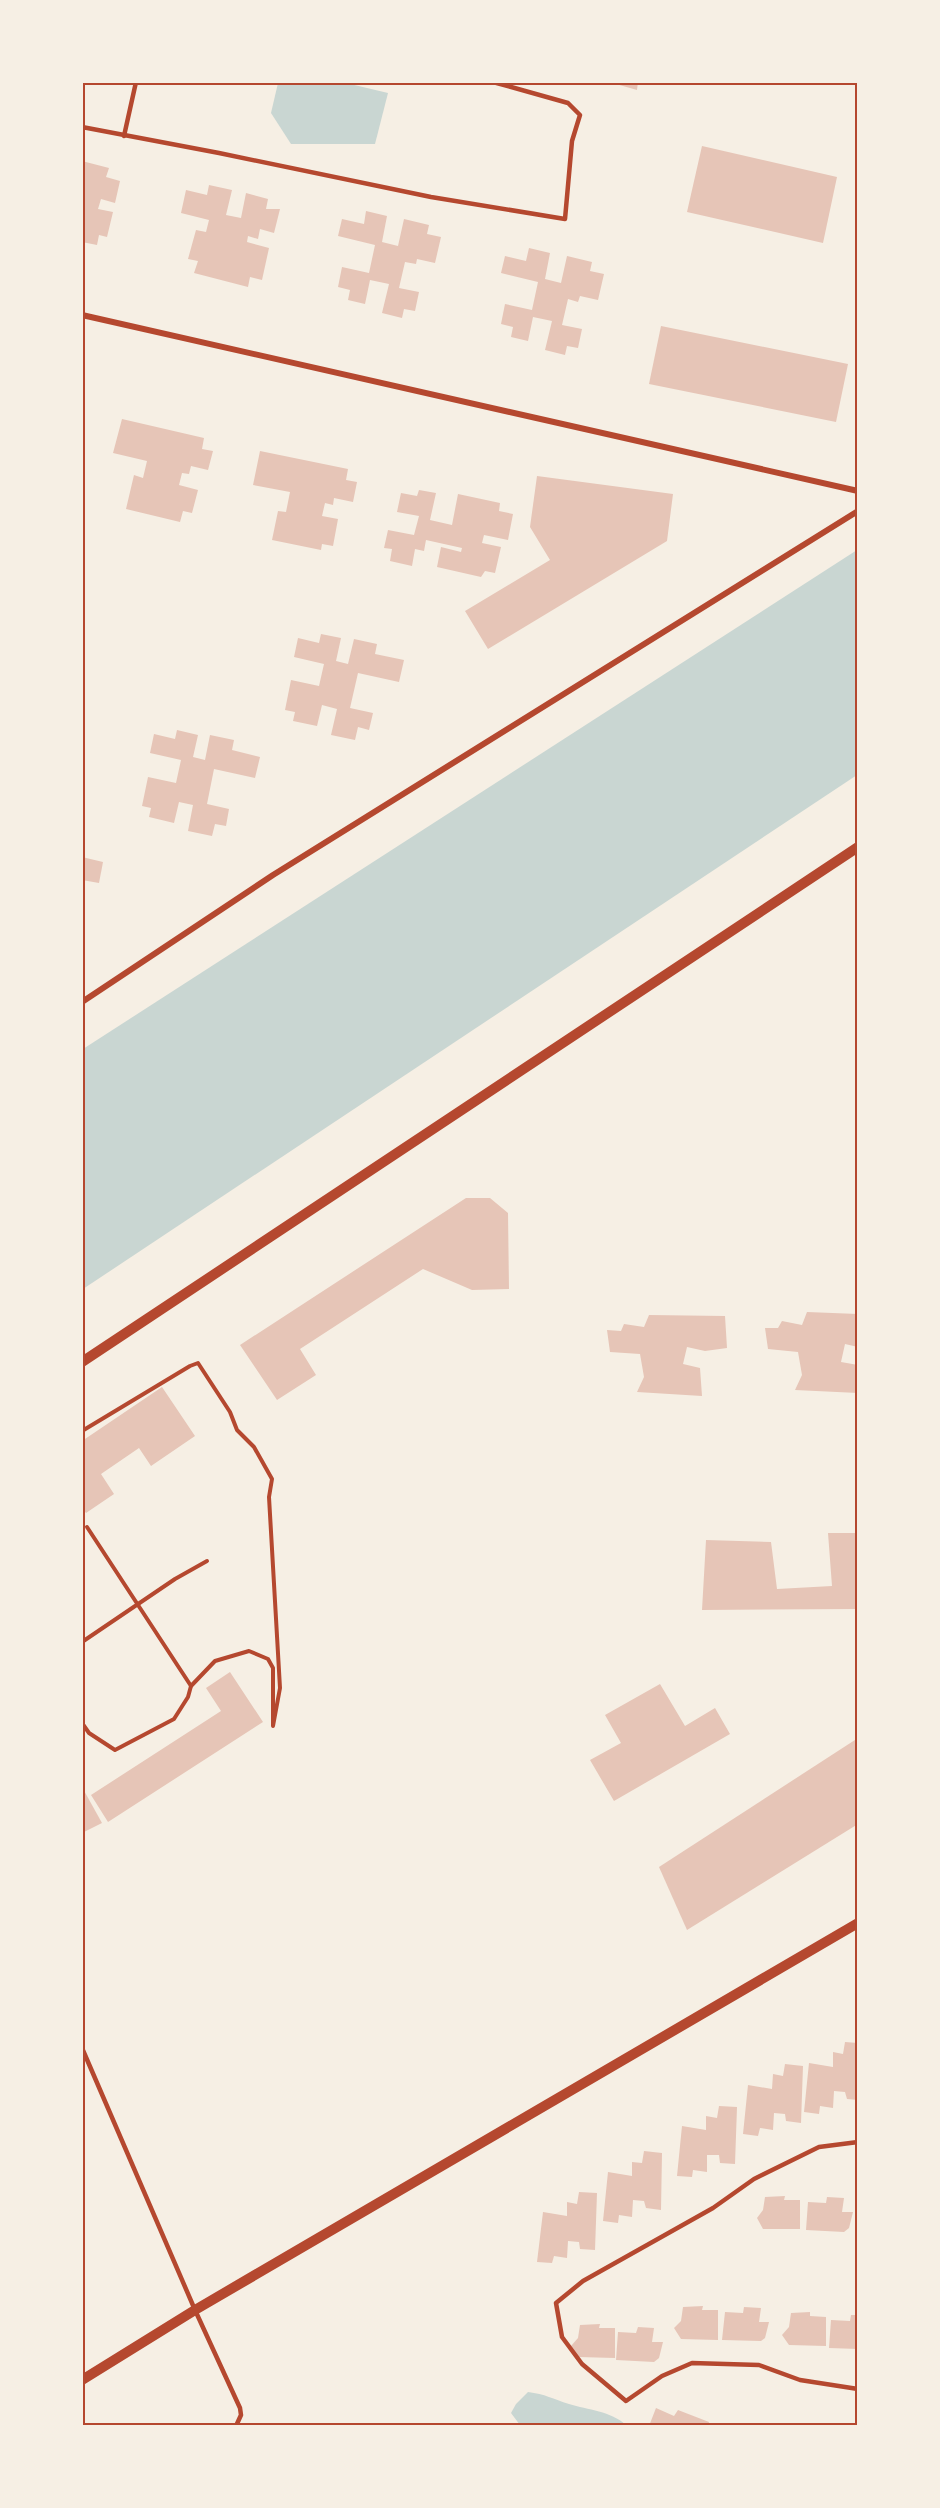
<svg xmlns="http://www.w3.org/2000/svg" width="940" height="2508" viewBox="0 0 940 2508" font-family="'Public Sans',sans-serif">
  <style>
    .water { fill: #c9d6d2 }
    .building { fill: #e6c5b7 }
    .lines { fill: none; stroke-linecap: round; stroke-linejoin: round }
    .path { stroke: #b5482f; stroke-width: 4 }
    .service { stroke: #b5482f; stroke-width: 4.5 }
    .minor { stroke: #b5482f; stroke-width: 6 }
    .tertiary { stroke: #b5482f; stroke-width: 10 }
    .neatline { fill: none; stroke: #b5482f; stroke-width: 2 }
  </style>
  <rect width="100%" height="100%" fill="#f6efe4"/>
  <g class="water">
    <path d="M278,83H346L388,93L375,144H291L271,113Z"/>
    <path d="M857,550V775L83,1289V1049Z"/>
    <path d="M528,2392C545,2394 553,2399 569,2404C588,2410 611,2411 626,2425H520L511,2413L516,2404Z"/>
  </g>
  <g class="building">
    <path d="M609,82H638L637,90Z"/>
    <path d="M702,146L837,177L823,243L687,212Z"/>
    <path d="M82,161L109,168L106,177L120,181L115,203L101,199L98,209L113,212L107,237L99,235L97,245L82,242Z"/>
    <path d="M209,185L232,190L226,215L241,218L246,193L268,199L266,209H280L274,233L260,229L258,239L248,236L247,242L269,248L262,280L250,277L248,287L194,273L198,261L188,259L196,230L206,232L209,220L181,213L186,190L207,195Z"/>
    <path d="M366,211L387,216L382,242L398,246L404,219L429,225L427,234L441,237L435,263L417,259L416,264L405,262L399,288L419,292L415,311L404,309L402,318L382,313L389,284L370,280L365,304L348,300L350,290L338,287L342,267L369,273L375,245L338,236L342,219L364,224Z"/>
    <path d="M529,248L550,253L545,279L561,283L567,256L592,262L590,271L604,274L598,300L580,296L578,302L568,299L562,325L582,329L578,348L567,346L565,355L545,350L552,321L533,317L528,341L511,337L513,327L501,324L505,304L532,310L538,282L501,273L505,256L526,261Z"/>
    <path d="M661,326L848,364L836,422L649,384Z"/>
    <path d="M122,419L204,438L202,449L213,451L208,470L191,466L189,474L182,473L179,485L198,490L192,513L183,511L180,522L126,509L134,475L143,478L147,461L113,453Z"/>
    <path d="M260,451L348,469L346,480L357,482L353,502L334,498L333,505L325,503L322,516L338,519L333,546L322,544L321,550L272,540L278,511L286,512L290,492L253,485Z"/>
    <path d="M537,476L673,494L667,541L488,649L465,611L550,560L530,527Z"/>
    <path d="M419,490L436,493L430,520L452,525L458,494L500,503L499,511L513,514L508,540L484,535L482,543L501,547L495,573L485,571L481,577L437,567L441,547L461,552L462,548L426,540L424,551L415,549L412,566L390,561L392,549L384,548L388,530L414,535L419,516L397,512L401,493L417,496Z"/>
    <path d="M321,634L341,638L336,661L348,664L354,639L377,644L375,654L404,660L399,682L358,673L350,708L373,713L369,730L358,727L355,740L331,735L337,709L322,705L317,726L293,721L295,712L285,710L291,680L319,686L324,664L294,657L298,638L319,643Z"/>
    <path d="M177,730L198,735L193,757L205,760L210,735L234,740L232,750L260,757L255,778L214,769L207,804L229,809L226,826L215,824L212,836L188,831L193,805L179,802L174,823L149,817L151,808L142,806L148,777L176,783L181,760L150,753L154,734L175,739Z"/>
    <path d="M82,857L103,862L99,883L82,880Z"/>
    <path d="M466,1198H490L508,1213L509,1289L472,1290L423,1269L300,1349L316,1375L277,1400L240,1345Z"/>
    <path d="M807,1312L858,1314V1347L845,1344L841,1362L858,1365V1393L795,1390L802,1375L798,1352L768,1349L765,1328H778L782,1321L802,1325Z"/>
    <path d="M649,1315L725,1316L727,1348L705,1351L687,1347L683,1364L700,1368L702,1396L637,1392L644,1377L640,1354L610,1352L607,1330L621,1331L624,1324L644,1327Z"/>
    <path d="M162,1387L195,1436L151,1466L139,1448L101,1474L114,1494L86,1513L82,1508V1441Z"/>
    <path d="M828,1533H858V1609L702,1610L706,1540L771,1542L777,1589L832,1586Z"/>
    <path d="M230,1672L263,1722L108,1822L91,1795L221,1711L206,1688Z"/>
    <path d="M660,1684L685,1726L715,1708L730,1734L614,1801L590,1760L621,1743L605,1715Z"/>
    <path d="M858,1738V1824L687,1930L659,1867Z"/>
    <path d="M82,1787L102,1823L82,1833Z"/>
    <path d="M845,2042L858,2043V2100L847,2099L845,2092L834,2091L833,2108L820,2106L819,2114L804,2112L809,2063L833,2067V2052L843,2054Z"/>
    <path d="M785,2064L803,2066L801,2123L786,2121L785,2114L774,2113L773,2130L760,2128L758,2136L743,2134L748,2085L772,2089L773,2074L783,2076Z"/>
    <path d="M719,2106L737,2107L735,2164L720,2163L719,2155H707V2172L693,2170L692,2177L677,2176L682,2126L706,2130V2116L717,2118Z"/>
    <path d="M644,2151L662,2153L661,2210L646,2208L644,2201L633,2200L632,2217L619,2215L618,2223L603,2221L608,2172L632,2176V2162L642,2163Z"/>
    <path d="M579,2192L597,2193L595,2250L580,2249L579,2242L568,2241L567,2258L554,2256L552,2263L537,2262L543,2212L567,2216V2202L577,2204Z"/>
    <path d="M785,2196L784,2200H800V2229H763L757,2218L763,2210L765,2197Z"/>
    <path d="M827,2197L844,2198L842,2212H853L849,2228L844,2232L806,2230L808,2202L826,2203Z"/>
    <path d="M703,2306L702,2310H718V2340L681,2339L674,2328L681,2321L683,2307Z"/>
    <path d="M744,2307L761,2308L759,2322H769L765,2338L761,2341L722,2340L725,2312L743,2313Z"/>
    <path d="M810,2312V2316L826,2317V2346L789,2345L782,2335L789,2327L791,2313Z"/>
    <path d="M851,2315H858V2349L829,2348L831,2320L850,2321Z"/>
    <path d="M600,2324L599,2328H615V2358L578,2357L571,2346L578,2338L580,2325Z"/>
    <path d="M638,2327L654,2328L652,2342H663L659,2358L654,2362L616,2360L618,2332L636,2333Z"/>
    <path d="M656,2408L674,2416L678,2410L709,2422L708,2426H649Z"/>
  </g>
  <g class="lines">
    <g class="path">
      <path d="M82,1431L190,1366L198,1363L230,1412L237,1430L254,1447L272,1479L269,1497L280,1688L273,1726V1668L268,1659L249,1651L215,1661L191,1686L188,1697L174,1719L115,1750L89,1733L82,1723"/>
      <path d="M87,1527L191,1686"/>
      <path d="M82,1642L175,1579L207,1561"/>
    </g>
    <g class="service">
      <path d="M82,127L219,153L431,197L565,219L572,141L580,115L568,103L493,82"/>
      <path d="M124,136L136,82"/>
      <path d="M82,2048L195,2310L240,2408L241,2415L236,2426"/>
      <path d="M858,2142L819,2147L754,2179L713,2208L583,2281L556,2303L562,2337L582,2364L626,2401L662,2376L692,2363L759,2365L800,2380L858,2389"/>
    </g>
    <g class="minor">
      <path d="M82,315L858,491"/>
      <path d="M82,1002L273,875L858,511"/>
    </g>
    <g class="tertiary">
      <path d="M82,1362L858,847"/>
      <path d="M82,2380L195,2310L858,1923"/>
    </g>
  </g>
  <rect width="940" height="2508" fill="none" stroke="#f6efe4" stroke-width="168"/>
  <rect x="84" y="84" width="772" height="2340" class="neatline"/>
</svg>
